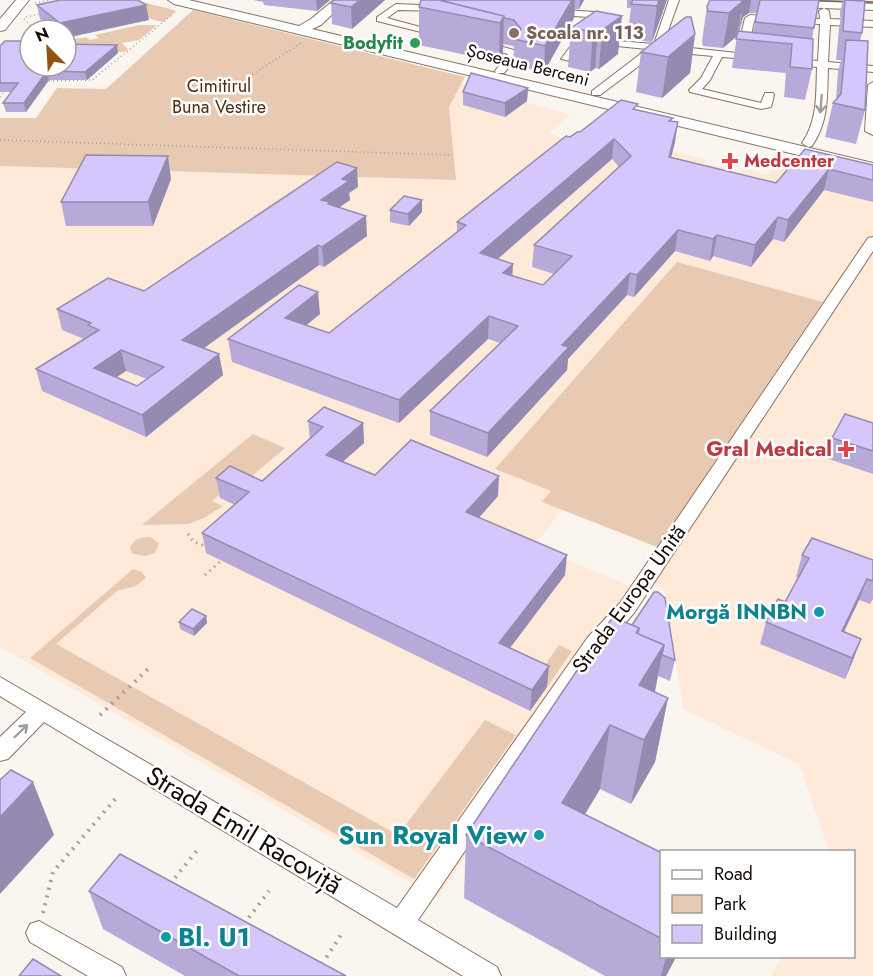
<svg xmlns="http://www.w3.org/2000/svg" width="873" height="976" viewBox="0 0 873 976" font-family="Jost,sans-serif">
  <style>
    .built { fill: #ffe9d9 }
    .green { fill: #e8c9b1 }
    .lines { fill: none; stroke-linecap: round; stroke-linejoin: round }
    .minor-casing { stroke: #8b715d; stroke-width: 2 }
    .major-casing { stroke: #8b715d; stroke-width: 2 }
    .path-far2 { stroke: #a7a09a; stroke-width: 1.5; stroke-dasharray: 1 3; stroke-linecap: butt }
    .path-far1 { stroke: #a7a09a; stroke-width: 3; stroke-dasharray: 1.5 4.5; stroke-linecap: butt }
    .path { stroke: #a7a09a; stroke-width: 4; stroke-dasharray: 2 6; stroke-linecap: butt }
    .minor { fill: #fff; fill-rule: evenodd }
    .major { fill: #fff; fill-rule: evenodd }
    .tram { stroke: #706862; stroke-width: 1.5 }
    .wall { fill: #b7aad8; fill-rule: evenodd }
    .shaded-wall { fill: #958bb0 }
    .building { fill: #d5c6fb; stroke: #958bb0; stroke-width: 1.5; fill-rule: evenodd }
    .oneway { stroke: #a19d9b }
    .education-dot { fill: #8d6e63; stroke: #fff; stroke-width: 2 }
    .leisure-dot { fill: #2e9e5b; stroke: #fff; stroke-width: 2 }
    .health-dot { fill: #e0444e; stroke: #fff; stroke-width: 2 }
    .culture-dot { fill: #0f9aa8; stroke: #fff; stroke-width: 2 }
    .labels { text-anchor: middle; stroke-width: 5; stroke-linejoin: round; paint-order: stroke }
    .far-education-label { font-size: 18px; font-weight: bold; fill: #785e54; stroke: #fff; text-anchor: start }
    .far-leisure-label { font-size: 18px; font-weight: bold; fill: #27864d; stroke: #fff; text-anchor: end }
    .far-street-label { font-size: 18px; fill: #130a04; stroke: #fff }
    .far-park-label { font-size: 18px; fill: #4d2d10; stroke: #fff }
    .far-health-label { font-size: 18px; font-weight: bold; fill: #be3a42; stroke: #fff; text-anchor: start }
    .health-label { font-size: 21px; font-weight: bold; fill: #be3a42; stroke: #fff; text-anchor: end }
    .street-label { font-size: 21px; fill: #130a04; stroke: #fff }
    .culture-label { font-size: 21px; font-weight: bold; fill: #0d838f; stroke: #fff; text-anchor: end }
    .near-street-label { font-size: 26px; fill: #130a04; stroke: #fff }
    .near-culture-label { font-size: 26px; font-weight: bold; fill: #0d838f; stroke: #fff; text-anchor: end }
  </style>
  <rect width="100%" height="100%" fill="#fbf5f0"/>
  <g class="built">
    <path d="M462,83L570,115L548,134L657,161L669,150L707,160L705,163L738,171L741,168L767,174L783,156L873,178V241L831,304L681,263L495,469L552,491L543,502L562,510L534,546L647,593L595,664L437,898L0,647V166L456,180L449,107Z"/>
    <path d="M873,251V976H772L781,957L854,956V852L827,851L828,848L799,764L683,709L665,590L653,584Z"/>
  </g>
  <g class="green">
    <path d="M134,0L174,10L176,12L163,22C147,20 142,13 134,0Z"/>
    <path d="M193,10L465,77L449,107L456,180L0,166V118H36L57,88L106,89Z"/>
    <path d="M140,25H157L139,40L122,43L128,49L124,52L66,51V41L86,37L90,40L99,38L95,35Z"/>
    <path d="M677,262L823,302L657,547L542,502L551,491L495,469Z"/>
    <path d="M253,434L285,448L239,487L232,484L212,501L223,506L204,518L188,524L142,525Z"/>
    <path d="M150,537L159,543L155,553L146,556L133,554L130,549C132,539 141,537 150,537Z"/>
    <path d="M133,569L142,572L146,578L136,586L117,591L56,644L398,835L485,720L516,735L414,879L30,658Z"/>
    <path d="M559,645L572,651L547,687L534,681Z"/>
  </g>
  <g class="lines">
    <defs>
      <g id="minor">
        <path d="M669,0H679L663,45L737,53L745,18L750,15L820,19L819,11L824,8L829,11L830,19L873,21V27L830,25L828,62L873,66V72L828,68C827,96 829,121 812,146L808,147L802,143C818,120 816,94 817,67L788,64L783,61L788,58L818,61L820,24L754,21L747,54L762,56V60L722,57L710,80L702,89L761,103L765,93H773L774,95L771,107L761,109L690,92L689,90L701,78L713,56L659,51L600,95H592V91L647,49L597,44L593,43V39L654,44Z"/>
        <path d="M396,4L446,6L448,8L443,11L398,10L387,18L446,34L441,37L377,21V17Z"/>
        <path d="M551,9L594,12L599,15L586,40L570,61L561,59L576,39L588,17L548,14V10Z"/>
        <path d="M480,40L517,51V57L504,73H496L495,71L508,54L476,45L475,43Z"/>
        <path d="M873,82V135L865,131L868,85Z"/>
        <path d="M873,237V251L634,613L602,649L418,920L497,967L501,976H463L44,722L8,759L0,761V737L26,712L0,696V677L397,908L588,637L620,603L868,238Z"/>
        <path d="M39,921L122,967L126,976H88L30,942L26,933L30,924Z"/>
      </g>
      <g id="major">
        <path d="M16,0H29L5,30L0,31V19Z"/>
        <path d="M168,0H189L299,26L311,19L334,0H347L321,25L312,29L873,163V173L174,4Z"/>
        <path d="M723,0L873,2V10L729,4Z"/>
      </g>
    </defs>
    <use href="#minor" class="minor-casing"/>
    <use href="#major" class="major-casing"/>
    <g class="path-far2">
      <path d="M35,3L51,0"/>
      <path d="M26,17L40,14"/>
      <path d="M24,19L30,25V30"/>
      <path d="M23,42L28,40L30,31"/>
      <path d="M45,81L92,80L173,14"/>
      <path d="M0,97L6,89"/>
      <path d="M202,107L301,43"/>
      <path d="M0,140L449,155"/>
    </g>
    <g class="path-far1">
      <path d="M188,534L194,542L208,547"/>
      <path d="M205,575L224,558"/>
    </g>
    <g class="path">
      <path d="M100,715L149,668"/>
      <path d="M170,884L199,848"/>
      <path d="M43,913L53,872L117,797"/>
      <path d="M244,924L269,891"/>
      <path d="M322,964L341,935"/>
    </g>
    <use href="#minor" class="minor"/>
    <use href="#major" class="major"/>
    <path class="tram" d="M798,0L873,3"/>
  </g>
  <g class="wall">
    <path d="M253,0H330L317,11L264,5L263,2Z"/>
    <path d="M385,0L352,29L332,24L331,3Z"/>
    <path d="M421,0H584L579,9H575L574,18L544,72L513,65L514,47L513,46L503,44V54L499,62L419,45V7Z"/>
    <path d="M627,0H667L652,42L627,39L631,8H627Z"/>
    <path d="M710,0H819L812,39V69L805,100L784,97L786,73L732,68L737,36L723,48L703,46L702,41L707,6ZM749,13H757L753,33L739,32L743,17Z"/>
    <path d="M843,0H863L862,33L860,41L865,110L856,144L825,137L833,103L836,100L838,71L841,60H836L839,28L841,17H840V12Z"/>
    <path d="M37,5L149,20L66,30H53L40,19Z"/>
    <path d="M596,11L618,54L599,69L595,68L590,72L568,67L571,28Z"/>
    <path d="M695,34L690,73L662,98L636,92L641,52Z"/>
    <path d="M27,43L118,53L87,80H49L26,112H6L3,103L12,92H0V46Z"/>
    <path d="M528,88L527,101L505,117L463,105V92Z"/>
    <path d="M638,110L672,121L675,142L671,157L776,183L805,149L873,165V202L824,190L784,242L773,239L751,267L713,256L710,261L675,251L634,297L627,295L568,359L567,370L487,457L430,435V411L500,343L488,339L399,423L232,362L228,339L320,314L306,325L329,333L457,233V222L570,137ZM612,159L619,167L534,245L532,267L554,274L543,285L512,276L498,259Z"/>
    <path d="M171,179L153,226H66L61,202Z"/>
    <path d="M358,187L349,193L350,200L339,207L367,236L324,267L319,265L204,348L219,354L223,375L146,437L42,391L36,369L84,339L62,330L57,309L144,291ZM126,371L147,379L137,386L116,377Z"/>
    <path d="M422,200V212L409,226L390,222V210Z"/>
    <path d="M308,421L363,423L364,443L343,461L375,475L498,496L479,518L565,575L509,648L547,687L530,711L206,553L202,533L235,505L220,498L216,478L262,481L310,440Z"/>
    <path d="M873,423V474L826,458L832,438Z"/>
    <path d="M802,555L873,560V599L870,604L859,600L844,632L861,639L853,660L845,679L760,644L766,622L785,602L798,577H796Z"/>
    <path d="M206,616L207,623L194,636L180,629L179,622Z"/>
    <path d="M613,617L675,660L670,681L658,676L655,692L668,698L655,762L631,804L600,789L585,814L662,853V957H676L666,976H605L464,898L466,835Z"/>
    <path d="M89,891L346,976H185L103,929Z"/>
  </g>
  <g class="shaded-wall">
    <path d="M316,0H330L317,11Z"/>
    <path d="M360,0H385L352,29L351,7Z"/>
    <path d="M572,0H575L574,18L544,72L545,46Z"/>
    <path d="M580,0H584L579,9Z"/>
    <path d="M659,0H667L652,42L657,6Z"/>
    <path d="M745,0H751L749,13L743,17L737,39Z"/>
    <path d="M743,1L737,36L723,48L729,13Z"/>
    <path d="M146,5L149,20L66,38V30H61L60,23Z"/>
    <path d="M504,16L503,54L499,62L500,23Z"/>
    <path d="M622,16L618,54L599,69L602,30Z"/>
    <path d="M598,29L595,68L590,72L593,32Z"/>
    <path d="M695,34L690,73L662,98L668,57Z"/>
    <path d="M117,45L118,53L87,80L85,72Z"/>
    <path d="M47,71L49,80L26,112L24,103Z"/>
    <path d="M528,88L527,101L505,117V103Z"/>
    <path d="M678,122L675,142L666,177L669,157Z"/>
    <path d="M614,139L612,159L479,275L480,253Z"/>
    <path d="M168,156L171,179L153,226L148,202Z"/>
    <path d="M357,168L358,187L349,193L350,200L331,213L321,200L342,179Z"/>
    <path d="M829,169L824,190L784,242L788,220Z"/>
    <path d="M422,200V212L409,226L408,214Z"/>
    <path d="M366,216L367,236L324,267L322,247Z"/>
    <path d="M778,217L773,239L751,267L755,245Z"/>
    <path d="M678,230L675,251L634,297L637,275Z"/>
    <path d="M717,235L713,256L710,261L713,239Z"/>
    <path d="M318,245L319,265L186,361L182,340Z"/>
    <path d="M513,264L512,286L503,273Z"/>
    <path d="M630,273L627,295L568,359L567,370L487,457L488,433L562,345Z"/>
    <path d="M318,292L320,314L287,341L285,318Z"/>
    <path d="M489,316L488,339L399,423V400Z"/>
    <path d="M121,350L126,371L99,389L94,368Z"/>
    <path d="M219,354L223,375L146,437L142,415Z"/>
    <path d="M363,423L364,443L328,475L326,455Z"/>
    <path d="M499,476L498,496L465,533L466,512Z"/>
    <path d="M567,555L565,575L498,664L499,643Z"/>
    <path d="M867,579L859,600L834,652L842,631Z"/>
    <path d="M206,616L207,623L194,636L193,629Z"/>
    <path d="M861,639L853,660L845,679L852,658Z"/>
    <path d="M664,645L651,710L639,685Z"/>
    <path d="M549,666L547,687L530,711L532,690Z"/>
    <path d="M668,698L655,762L631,804L644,740Z"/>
    <path d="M610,725L600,789L554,866L562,803Z"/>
    <path d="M33,782L54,835L0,894V817Z"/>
    <path d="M666,957H676L666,976H661Z"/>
  </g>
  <g class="building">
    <path d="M60,0H138L146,5L60,23L37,5Z"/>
    <path d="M334,0H360L351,7L331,3Z"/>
    <path d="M421,0H439L504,16L500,23L419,7Z"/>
    <path d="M439,0H572L545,46L514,39L521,29L514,20L504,18V16Z"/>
    <path d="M633,0H659L657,6L631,4Z"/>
    <path d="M710,0H745L741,14L743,1L729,13L708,11L707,6Z"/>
    <path d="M760,0H819L814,28L755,22Z"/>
    <path d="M845,0L865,1L862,33L843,31Z"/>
    <path d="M596,11L622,16L602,30L598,29L593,32L571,28Z"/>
    <path d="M686,17H691L695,34L668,57L641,52Z"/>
    <path d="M738,31L813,39L812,69L790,67L792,44L736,39Z"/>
    <path d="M846,40L868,41L865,110L833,103L841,94Z"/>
    <path d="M5,41H27V43L30,44V66H66V44L117,45L85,72L47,71L24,103H3L18,83H0V46Z"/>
    <path d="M471,73L528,88L505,103L463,92Z"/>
    <path d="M621,100L638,104L633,109L673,118L669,121L678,122L669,157L776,183L805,149L873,165V180L829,169L788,220L778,217L755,245L717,235L713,239L678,230L637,275L630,273L562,345L569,347L488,433L430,411L518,326L489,316L399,400L228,339L299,285L318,292L285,318L329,333L466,225L457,222L566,136L570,137L577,132H580ZM614,139L631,156L534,245L572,256L543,285L503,273L513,264L480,253Z"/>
    <path d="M86,155L168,156L148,202H61Z"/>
    <path d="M337,162L357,168L342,179L349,181L321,200L330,202L328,204L366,216L322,247L318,245L182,340L219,354L142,415L36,369L99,330L88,325L91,323L57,309L108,278L144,291ZM121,350L164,367L137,386L94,368Z"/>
    <path d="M404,196L422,200L408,214L390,210Z"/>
    <path d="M324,407L363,423L326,455L375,475L411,440L499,476L466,512L567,555L499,643L549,666L532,690L202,533L249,492L216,478L230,466L262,481L323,427L308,421Z"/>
    <path d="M845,414L873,423V451L832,438Z"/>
    <path d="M812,538L873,560V581L867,579L842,631L861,639L852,658L766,622L778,599L785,602L809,558L802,555Z"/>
    <path d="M654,592H658L665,598L675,660L662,655L664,645L638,634L639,628L632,625Z"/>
    <path d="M192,609L206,616L193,629L179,622Z"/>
    <path d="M613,617L639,628L636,633L664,645L639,685L668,698L644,740L610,725L562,803L662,853V939L466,835Z"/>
    <path d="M11,770L33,782L0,817V779H1Z"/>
    <path d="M120,854L346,976H239L89,891Z"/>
    <path d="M33,959L61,976H19Z"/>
  </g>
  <defs><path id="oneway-shaft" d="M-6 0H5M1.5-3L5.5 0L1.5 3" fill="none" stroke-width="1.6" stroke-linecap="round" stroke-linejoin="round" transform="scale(1.5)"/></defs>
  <g class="oneway">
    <use href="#oneway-shaft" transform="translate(821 104) rotate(94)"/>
    <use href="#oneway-shaft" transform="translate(21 731) rotate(-44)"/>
  </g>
  <circle class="education-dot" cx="514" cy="33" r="6"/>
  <circle class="leisure-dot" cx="415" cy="43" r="6"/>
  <g class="health-dot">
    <path d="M727 152h6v6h6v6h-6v6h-6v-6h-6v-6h6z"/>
    <path d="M843 440h6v6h6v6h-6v6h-6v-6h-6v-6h6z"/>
  </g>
  <g class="culture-dot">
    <circle cx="819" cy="612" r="6"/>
    <circle cx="539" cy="835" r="6"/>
    <circle cx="166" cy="937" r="6"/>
  </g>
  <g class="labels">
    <g class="far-education-label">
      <text x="526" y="39">Școala nr. 113</text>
    </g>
    <g class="far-leisure-label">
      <text x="403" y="49">Bodyfit</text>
    </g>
    <g class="far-street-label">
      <text transform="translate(528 65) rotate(14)" y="6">Șoseaua Berceni</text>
    </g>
    <g class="far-park-label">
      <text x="219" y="92">Cimitirul<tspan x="219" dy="21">Buna Vestire</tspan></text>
    </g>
    <g class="far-health-label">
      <text x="744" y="167">Medcenter</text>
    </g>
    <g class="health-label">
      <text x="832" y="456">Gral Medical</text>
    </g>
    <g class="street-label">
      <text transform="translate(629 599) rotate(-54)" y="7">Strada Europa Unită</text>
    </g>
    <g class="culture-label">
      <text x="807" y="619">Morgă INNBN</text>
    </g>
    <g class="near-street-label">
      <text transform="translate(244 830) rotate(31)" y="9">Strada Emil Racoviță</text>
    </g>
    <g class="near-culture-label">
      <text x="527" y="844">Sun Royal View</text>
      <text x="178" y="946" text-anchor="start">Bl. U1</text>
    </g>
  </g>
  <rect x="660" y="850" width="195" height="108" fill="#ffffff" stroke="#a19d9b" stroke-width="1.5"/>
  <rect x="672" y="870" width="30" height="9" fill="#ffffff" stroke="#a19d9b" stroke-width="1.5"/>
  <text x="714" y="880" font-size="18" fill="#130a04">Road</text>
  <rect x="672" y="895" width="30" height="18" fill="#e8c9b1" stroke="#a19d9b" stroke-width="1.5"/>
  <text x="714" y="910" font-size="18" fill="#130a04">Park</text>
  <rect x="672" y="925" width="30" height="18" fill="#d5c6fb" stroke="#a19d9b" stroke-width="1.5"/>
  <text x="714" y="940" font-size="18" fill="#130a04">Building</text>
  <g transform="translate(48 48) rotate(336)"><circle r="28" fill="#ffffff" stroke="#a19d9b" stroke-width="1.5"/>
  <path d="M0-4.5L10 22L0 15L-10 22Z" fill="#8f5411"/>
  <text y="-9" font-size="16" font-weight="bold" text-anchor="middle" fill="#130a04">N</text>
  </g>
</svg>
